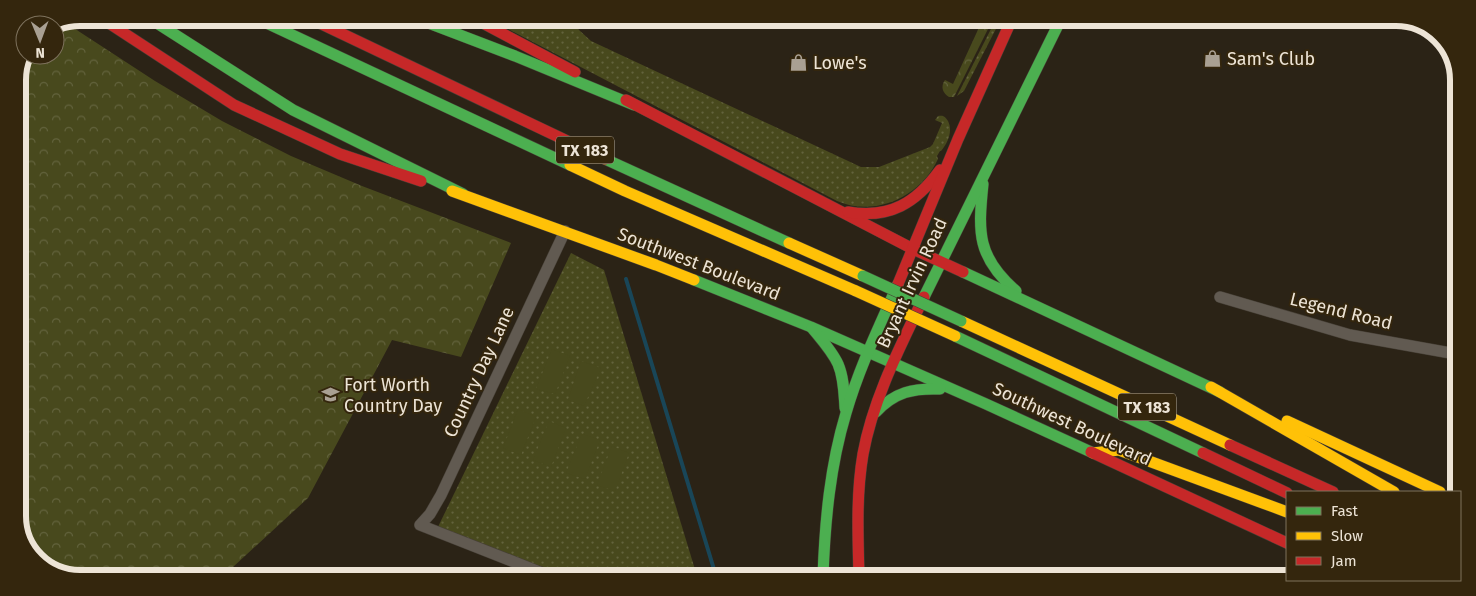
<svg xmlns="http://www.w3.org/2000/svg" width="1476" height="596" viewBox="0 0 1476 596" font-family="'Fira Sans',sans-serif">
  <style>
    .grass { fill: url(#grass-dots) }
    .forest { fill: url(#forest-crowns) }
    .pitch { fill: #48491d }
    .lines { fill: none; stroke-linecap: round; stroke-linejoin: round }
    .stream { stroke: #194658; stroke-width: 4 }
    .street-casing { stroke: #474037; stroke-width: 12 }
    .fast-casing { stroke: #474037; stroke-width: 12 }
    .slow-casing { stroke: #474037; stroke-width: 12 }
    .jam-casing { stroke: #474037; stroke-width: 12 }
    .street { stroke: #615a51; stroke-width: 11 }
    .fast { stroke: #4caf50; stroke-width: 11 }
    .slow { stroke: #ffc107; stroke-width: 11 }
    .jam { stroke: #c62828; stroke-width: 11 }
    .fast-bridge-casing { stroke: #474037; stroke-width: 12; stroke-linecap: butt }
    .slow-bridge-casing { stroke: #474037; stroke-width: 12; stroke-linecap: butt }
    .fast-bridge { stroke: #4caf50; stroke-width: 11 }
    .slow-bridge { stroke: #ffc107; stroke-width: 11 }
    .labels { text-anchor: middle; stroke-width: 4; stroke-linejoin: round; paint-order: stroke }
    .shield { fill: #34260d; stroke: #b6ab9a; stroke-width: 1 }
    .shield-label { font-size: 16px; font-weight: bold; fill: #ede4d6 }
    .poi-label { font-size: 18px; fill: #ede4d6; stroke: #34260d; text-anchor: start }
    .street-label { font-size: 18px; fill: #ede4d6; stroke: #34260d }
    .rim { fill: none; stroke: #ede4d6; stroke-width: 6 }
  </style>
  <defs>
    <pattern id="grass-dots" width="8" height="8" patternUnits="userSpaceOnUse" patternTransform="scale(1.25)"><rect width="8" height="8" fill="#48491d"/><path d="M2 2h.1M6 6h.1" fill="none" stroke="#63633d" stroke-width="1.8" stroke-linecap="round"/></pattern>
    <pattern id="forest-crowns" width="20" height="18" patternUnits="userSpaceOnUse" patternTransform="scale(1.25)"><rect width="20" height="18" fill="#48491d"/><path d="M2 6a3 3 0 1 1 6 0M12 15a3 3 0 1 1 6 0" fill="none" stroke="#63633d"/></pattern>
  </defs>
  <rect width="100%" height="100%" fill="#2b2316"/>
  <g class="grass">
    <path d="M489,19H572L579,30L591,41L861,167H879L930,147L933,144L942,123L935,120L938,116C943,115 945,116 948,121C953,131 948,143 941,151H940L937,156L938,159C921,196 876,218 837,201Z"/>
    <path d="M995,21H1000L964,91L957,96Z"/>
    <path d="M571,253L604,270L697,576H570L436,531Z"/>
  </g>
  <g class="forest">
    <path d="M982,21H992L954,97H949C943,93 940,87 945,80L953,84Z"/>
    <path d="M66,23L155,81L222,121L291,156L362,186L511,243L461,357L392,340L308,498L233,567L215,574H57L30,554L18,520V77L27,55H55V28Z"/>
  </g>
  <g class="pitch">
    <path d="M552,349L570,356L555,394L536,389Z"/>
    <path d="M581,361L601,368L584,406L568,400Z"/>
    <path d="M518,409L536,417L521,455L503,448Z"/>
    <path d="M549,421L566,428L551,467L533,460Z"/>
    <path d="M582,434L600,440L585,479L566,473Z"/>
    <path d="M612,446L629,453L615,491L597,485Z"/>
  </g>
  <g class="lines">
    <path class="stream" d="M626,279L716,576"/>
    <defs>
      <g id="street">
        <path d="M1220,297L1350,335L1456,354"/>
        <path d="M550,576L420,525L430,514L441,495L565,231"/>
      </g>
      <g id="fast">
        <path d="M149,18L293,110L463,194"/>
        <path d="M256,18L570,165"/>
        <path d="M418,19L515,56L634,105"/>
        <path d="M605,159L789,243"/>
        <path d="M983,184C978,233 977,257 1016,291"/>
        <path d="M963,272L1220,392"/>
        <path d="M694,280L811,327L986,404L1091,452"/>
        <path d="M924,297L1060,21"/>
        <path d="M812,328C821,339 832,351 838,364C844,378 844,394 845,408"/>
        <path d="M955,336L1203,453"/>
        <path d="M876,412C895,392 913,388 940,389"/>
        <path d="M823,576C825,521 830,466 846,413C859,368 879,327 898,284"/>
      </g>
      <g id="slow">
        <path d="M570,165L625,191L856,291"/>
        <path d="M452,191L656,265L694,280"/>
        <path d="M789,243L863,276"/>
        <path d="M961,321L1230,445"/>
        <path d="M1211,387L1394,492"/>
        <path d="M1287,421L1440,492"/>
        <path d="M1093,453L1119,450L1287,512"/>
      </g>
      <g id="jam">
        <path d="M101,18L234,105L340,154L421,181"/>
        <path d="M309,18L605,159"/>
        <path d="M475,19L575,72"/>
        <path d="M626,100L913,249L963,272"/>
        <path d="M848,212C890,219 916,203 940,170"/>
        <path d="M898,284L958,139L1011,21"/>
        <path d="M1230,445L1333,492"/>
        <path d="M1091,452L1287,543"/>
        <path d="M1203,453L1287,493"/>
        <path d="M859,577C858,536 856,495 863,454C873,399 900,347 924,297"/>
      </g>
    </defs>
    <use href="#street" class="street-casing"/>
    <use href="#fast" class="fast-casing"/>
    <use href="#slow" class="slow-casing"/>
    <use href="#jam" class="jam-casing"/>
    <use href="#street" class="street"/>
    <use href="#fast" class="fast"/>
    <use href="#slow" class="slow"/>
    <use href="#jam" class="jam"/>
    <defs>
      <path id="fast-bridge" d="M863,276L961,321"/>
      <path id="slow-bridge" d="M856,291L955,336"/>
    </defs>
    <use href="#fast-bridge" class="fast-bridge-casing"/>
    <use href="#slow-bridge" class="slow-bridge-casing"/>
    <use href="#fast-bridge" class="fast-bridge"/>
    <use href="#slow-bridge" class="slow-bridge"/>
  </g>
  <defs>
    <symbol id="shop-bare" viewBox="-9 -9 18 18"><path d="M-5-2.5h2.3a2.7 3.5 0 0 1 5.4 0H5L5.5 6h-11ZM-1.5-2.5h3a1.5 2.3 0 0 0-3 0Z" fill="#a9a093" stroke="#34260d" stroke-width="2.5" paint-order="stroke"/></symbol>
    <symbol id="school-bare" viewBox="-9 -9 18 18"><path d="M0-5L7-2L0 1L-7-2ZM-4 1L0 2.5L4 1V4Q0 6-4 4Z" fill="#a9a093" stroke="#34260d" stroke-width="2.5" paint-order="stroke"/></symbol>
  </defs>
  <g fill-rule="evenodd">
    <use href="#shop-bare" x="1200" y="46" width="25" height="25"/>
    <use href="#shop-bare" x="786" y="50" width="25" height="25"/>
    <use href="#school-bare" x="318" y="382" width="25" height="25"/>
  </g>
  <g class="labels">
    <g class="shield">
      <rect x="556" y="136.5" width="58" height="27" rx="4"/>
      <rect x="1118" y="393.5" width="58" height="27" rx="4"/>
    </g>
    <g class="shield-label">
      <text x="585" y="156">TX 183</text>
      <text x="1147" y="413">TX 183</text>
    </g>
    <g class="poi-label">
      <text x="1227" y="65">Sam's Club</text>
      <text x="813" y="69">Lowe's</text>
      <text x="344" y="391">Fort Worth<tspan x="344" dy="21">Country Day</tspan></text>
    </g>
    <g class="street-label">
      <text transform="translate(699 264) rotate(21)" y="6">Southwest Boulevard</text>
      <text transform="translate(912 283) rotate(-65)" y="6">Bryant Irvin Road</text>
      <text transform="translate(1341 311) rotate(14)" y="6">Legend Road</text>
      <text transform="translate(479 372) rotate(-65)" y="6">Country Day Lane</text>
      <text transform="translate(1072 424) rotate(25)" y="6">Southwest Boulevard</text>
    </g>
  </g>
  <path d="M0 0H1476V596H0ZM80 26H1396A54 54 0 0 1 1450 80V516A54 54 0 0 1 1396 570H80A54 54 0 0 1 26 516V80A54 54 0 0 1 80 26Z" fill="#34260d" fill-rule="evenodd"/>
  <path class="rim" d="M80 26H1396A54 54 0 0 1 1450 80V516A54 54 0 0 1 1396 570H80A54 54 0 0 1 26 516V80A54 54 0 0 1 80 26Z"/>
  <rect x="1286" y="491" width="175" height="90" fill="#34260d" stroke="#7e725d"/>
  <rect x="1296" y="507" width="25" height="8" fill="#4caf50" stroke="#7e725d"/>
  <text x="1331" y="516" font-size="15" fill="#ede4d6">Fast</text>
  <rect x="1296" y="532" width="25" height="8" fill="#ffc107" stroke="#7e725d"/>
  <text x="1331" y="541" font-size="15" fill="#ede4d6">Slow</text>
  <rect x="1296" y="557" width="25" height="8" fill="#c62828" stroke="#7e725d"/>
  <text x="1331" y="566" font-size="15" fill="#ede4d6">Jam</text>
  <g transform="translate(40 40) rotate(179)"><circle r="24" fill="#34260d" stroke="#7e725d"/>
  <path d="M0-4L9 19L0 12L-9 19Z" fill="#a9a093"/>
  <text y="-8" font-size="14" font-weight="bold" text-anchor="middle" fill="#ede4d6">N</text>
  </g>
</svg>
